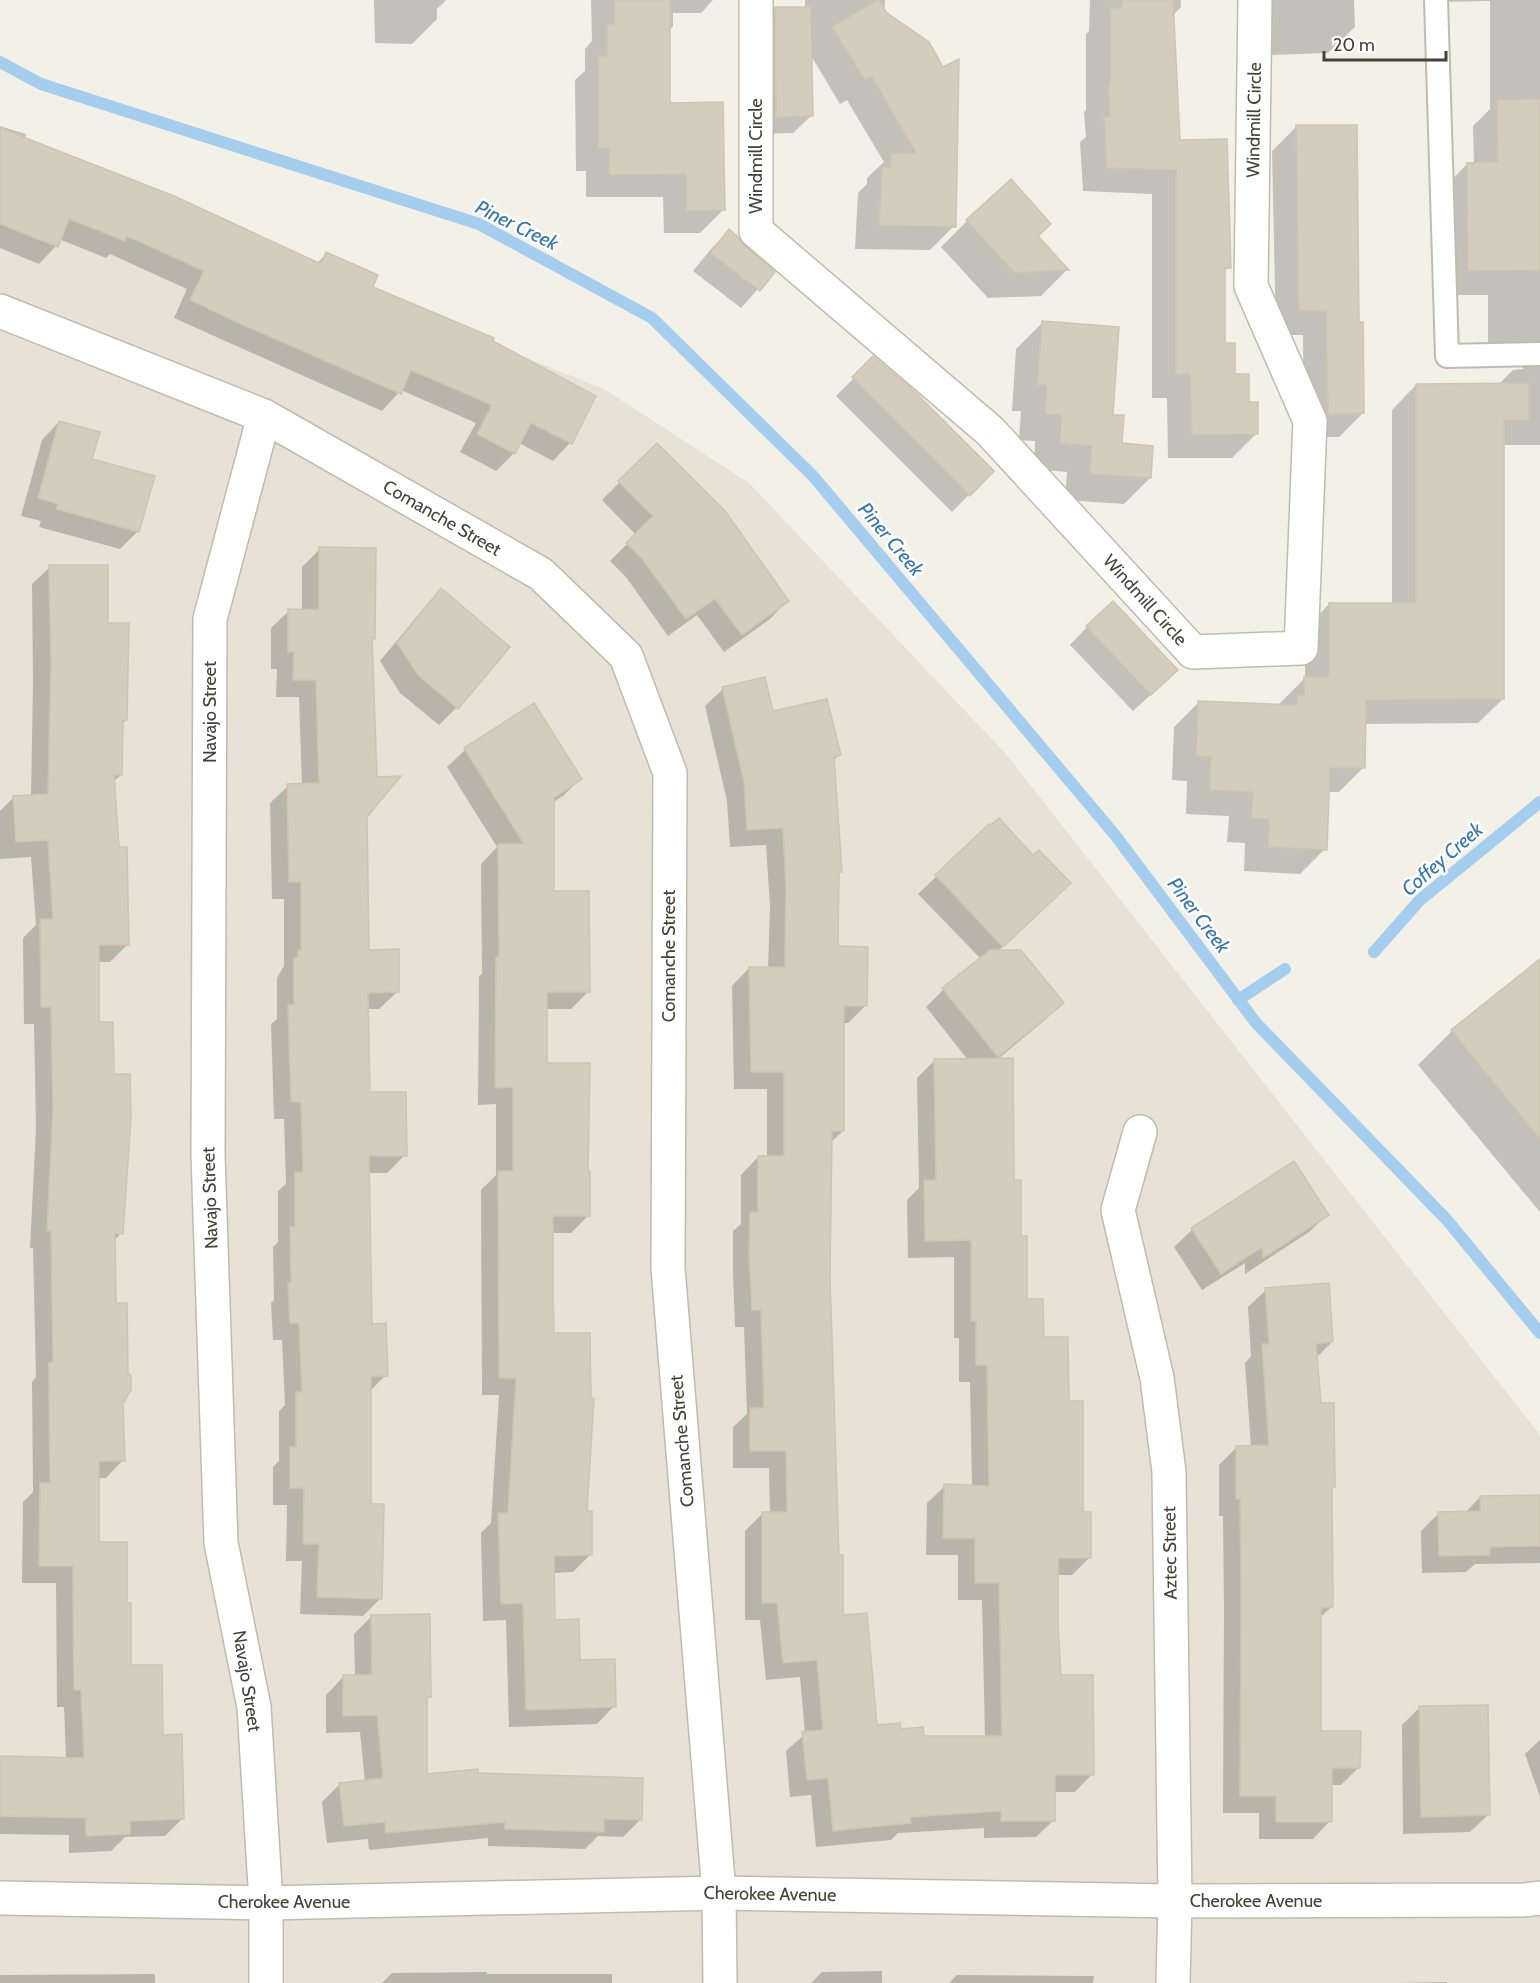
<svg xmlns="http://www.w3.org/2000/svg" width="1540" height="1983" viewBox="0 0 1540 1983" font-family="Cabin,sans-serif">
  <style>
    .residential { fill: #e7e2d5 }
    .shadow { fill: #0003 }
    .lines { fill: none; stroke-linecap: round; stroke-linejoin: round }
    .stream { stroke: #a4cdee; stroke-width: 12 }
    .building { fill: #d4ccbc; stroke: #cfc4b0; stroke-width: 1.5 }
    .service-casing { stroke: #c1bbac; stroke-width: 26 }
    .minor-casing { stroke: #c1bbac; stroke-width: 36 }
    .service { stroke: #fff; stroke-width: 22 }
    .minor { stroke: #fff; stroke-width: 33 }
    .labels { text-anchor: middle; stroke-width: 5; stroke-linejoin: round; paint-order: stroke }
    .street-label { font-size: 18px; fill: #464036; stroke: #fff }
    .water-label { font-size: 20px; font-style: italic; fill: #3275af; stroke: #fff }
  </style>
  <rect width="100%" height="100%" fill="#f3f0e7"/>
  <path class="residential" d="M0,146L604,389L749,483L1006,754L1540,1435V1983H0Z"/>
  <g class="shadow">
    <path d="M374,0H446L437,9V19L412,44L375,43Z"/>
    <path d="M591,0H713L701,13H673V26L669,31V104L723,210L700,233H664L663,197H586V171H576L575,80L585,71V49L592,41Z"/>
    <path d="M805,0H885L884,13L954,226L930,250L855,249L858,193L867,184V178L884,162L847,100L840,104L810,54L811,116L793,133L759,134L758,26L775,9L805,8Z"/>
    <path d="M1090,0H1181V7L1172,16L1179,142L1229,267L1224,272V345L1234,375L1248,403L1257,433L1232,458H1168L1167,398H1152V194L1083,191L1080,142L1086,137L1084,112L1086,110V34L1089,31Z"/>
    <path d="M1267,0H1354L1355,27L1328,53L1269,55Z"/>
    <path d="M1440,0H1540V445H1502L1503,699L1478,723L1364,724L1363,768L1339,792H1328L1325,849L1300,874L1244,871L1245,843L1227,842L1229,816L1186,814L1187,781L1172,780L1174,727L1199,702L1280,706V703L1305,678V629L1329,604H1392V410L1416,385H1498L1513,370L1524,369L1521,366L1488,365V295H1443V189L1467,164H1474L1473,126L1490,109V1L1440,2Z"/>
    <path d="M0,126L26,134L25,139L317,263L326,254L371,288L491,342L570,443L553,461L519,443L514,453L496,471L460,452L476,423L401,390L382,411L174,318L187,289L110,254L106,258L59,239L56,246L39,264L0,248Z"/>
    <path d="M1296,127L1358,323L1363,413L1339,437H1304L1303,335H1276L1272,151Z"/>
    <path d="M967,221L1037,236L1067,270L1041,296L988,298L941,247Z"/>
    <path d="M729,231L743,246L773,272L741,308L693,271L711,249Z"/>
    <path d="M1042,323L1111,416L1120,445L1150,478L1124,504L1065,500L1067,472L1034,469L1035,441L1019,440L1021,411H1012L1016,349Z"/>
    <path d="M874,358L992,471L952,512L836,396Z"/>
    <path d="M59,422L138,531L120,549L39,527L41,521L21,516L42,440Z"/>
    <path d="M657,445L787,601L770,619L724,652L697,615L668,636L626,577L610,561L636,535L602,500Z"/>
    <path d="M320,549H374L373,639L371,641L365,816L367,951L397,992L379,1009H367L368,1094L405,1155L387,1173H368L371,1325L386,1375L369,1392V1506L381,1598L363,1616L300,1614L302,1561H286L287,1505H273V1467L279,1461V1411L285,1405L282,1340H273L271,1303L274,1300L273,1247L278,1242V1191L286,1184L284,1119H274L271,1024L277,1019V978L284,966V899H272L270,803L288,786L302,785L299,697H276L277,669H271V628L289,611H302V567Z"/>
    <path d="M50,567L106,625L126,720L122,724L121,775L113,782L117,849L128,944L110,962H97V1023L112,1075L121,1233L114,1241L123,1460L106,1478H97V1544L125,1605L130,1667L162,1737L183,1818L165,1836L125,1837L111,1851L69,1853V1835L0,1834V1758L66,1759L64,1707H57L56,1583H22L23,1502L33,1492L32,1382L36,1377L33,1248H30L36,1128L34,1024H24L23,938L36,925L31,857L0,859V811L14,797L31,796L33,682L32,584Z"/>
    <path d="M442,591L508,647L456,708L439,725L400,693L380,661L424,608Z"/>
    <path d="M1087,627L1158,688L1133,711L1070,645Z"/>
    <path d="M723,689L772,713L839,755L833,761L841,871L838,874L837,948L865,1006L848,1023H843V1131L830,1143L828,1277L838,1557L842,1616L876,1727L900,1730L923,1738H985L982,1600H958V1555H926L927,1503L945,1486L972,1487L970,1382H959V1338H954V1257L908,1258L907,1200L919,1188L917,1078L935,1060H968L926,1007L943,990L981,959L918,894L989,826L1051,901L998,951L1062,1003L1045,1020L998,1059L1026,1300L1067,1402L1082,1514L1090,1557L1072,1575H1057V1627L1059,1677L1092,1774L1075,1792H1054V1820L1036,1837L984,1838V1828L898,1833L891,1840L816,1847L811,1795L790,1797L786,1751L805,1734L800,1677L766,1680L760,1620H745V1531L762,1514H770L769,1468H733V1427L747,1414L744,1327H735L733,1273V1231L741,1224V1175L758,1157H767V1089H734L732,986L749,968L768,969L770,906L766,845L730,847L727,801L705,706Z"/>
    <path d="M534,705L580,779L563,796L552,803V893L588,992L571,1009H546L545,1065L586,1172L589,1215L571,1233H551L553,1334L586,1513L591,1554L573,1572L553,1573L554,1622L578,1662L614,1706L597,1724L509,1727L506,1620L483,1621L481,1533L491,1523L499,1395H482L481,1190L496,1175V1104L478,1105L479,976L482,974L481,864L497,847L447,767L465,750Z"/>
    <path d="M1540,967V1212L1418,1065L1452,1031Z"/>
    <path d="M1294,1164L1327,1215L1309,1232L1245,1274V1263L1202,1290L1174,1247L1192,1230Z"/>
    <path d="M1266,1290L1332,1342L1316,1358L1319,1404L1333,1486L1330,1489L1331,1607L1319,1619V1733L1359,1767L1341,1785H1330V1821L1313,1839H1259V1813H1223L1224,1609L1223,1516H1219V1465L1237,1447H1251L1245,1363L1251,1356L1248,1307Z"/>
    <path d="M1480,1497H1540V1563L1475,1564L1466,1572L1422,1573L1421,1531L1439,1513H1465Z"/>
    <path d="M372,1616L430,1696L425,1701V1776L477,1775L641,1819L623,1837L598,1836L585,1849L488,1846V1838L369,1850L368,1839L327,1843L322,1802L340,1784L365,1782L360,1732L326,1733V1695L343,1677H355L354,1634Z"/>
    <path d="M1420,1707L1488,1815L1470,1832L1403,1834L1402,1725Z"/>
    <path d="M1540,1740V1797L1525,1754Z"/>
    <path d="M882,1971V1983H811L822,1972Z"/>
    <path d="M487,1972V1974H612V1983H382L392,1973Z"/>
    <path d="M155,1974V1983H0V1975Z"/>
    <path d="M957,1975L1094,1976L1093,1983H949Z"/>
    <path d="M1447,1982V1983H1395Z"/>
  </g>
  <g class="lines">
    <g class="stream">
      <path d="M0,62L41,84L479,224L652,318L813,476L1115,835L1256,1023L1447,1220L1540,1333"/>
      <path d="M1374,952L1420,900L1540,802"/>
      <path d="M1238,1000L1285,969"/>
    </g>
  </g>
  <g class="building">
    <path d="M614,0H670V103L723,102L725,210L686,211V174L609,175V148H598V56H607V24H615Z"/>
    <path d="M877,0H879L886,12L929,42L943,67L959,59L956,227L879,225L882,167L891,168V153H916L872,77L865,80L832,27Z"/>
    <path d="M1122,0H1173L1180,140L1227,139L1231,268H1225V343H1235V374H1249V402H1258V434L1192,435L1190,374H1176V170L1107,168L1104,117L1110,116L1108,86H1110V8H1122Z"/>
    <path d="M775,7H811L813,116L776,117Z"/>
    <path d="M1540,99V270L1468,271L1467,163L1498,162L1497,100Z"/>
    <path d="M1296,125H1357L1359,322H1363L1364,413L1328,414L1326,311H1299Z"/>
    <path d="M0,128L174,196L321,264L326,252L378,275L373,287L494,338L493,341L596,396L572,444L531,423L515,454L477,434L492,405L411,370L401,394L241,324L190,300L204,271L127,236L125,241L69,219L58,247L0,224Z"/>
    <path d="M1011,179L1051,224L1038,236L1069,270L1015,273L966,220Z"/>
    <path d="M729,229L738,237L744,245L775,272L760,291L710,253Z"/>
    <path d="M1042,321L1119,327L1113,415H1124L1122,443L1153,446L1151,478L1090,474L1092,446L1060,443L1061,415L1045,414L1047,385H1037Z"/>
    <path d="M873,356L914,391L994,471L970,496L852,377Z"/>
    <path d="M1529,383V420H1504V699L1366,700L1365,768H1330L1327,850L1268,847L1269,819L1251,818L1253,792L1210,790L1211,757L1196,756L1198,701L1297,705V695H1304V677H1329V603H1416V384Z"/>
    <path d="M59,421L100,432L92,459L155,476L139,532L56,509L58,504L38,498Z"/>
    <path d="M657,443L725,511L789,601L742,635L715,599L686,619L643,560L626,543L653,516L618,481Z"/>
    <path d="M319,547L376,548L375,639L372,637L377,777L401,776L367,817L369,950L399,949V992L368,993L370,1092H406L407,1156H369L372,1324L386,1323L388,1376H371V1504H384L382,1599L317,1597L319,1544H303L304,1488H290V1447H296V1392H302L299,1323H290L288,1283H291L290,1227H295V1172H303L301,1102H291L288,1005H294V958H298V950H301V882H289L287,784L319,783L316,680H293L294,652H288V609L319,610Z"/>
    <path d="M49,565H108V623H129L127,720H123L122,775H114L119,847H127L129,945H99V1022H113L114,1074H130L131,1118L123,1234L115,1233L116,1303H127L128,1373L131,1376V1390L123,1404L125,1461H99V1542H127V1603H131V1665H162L163,1735L182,1734L184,1819L130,1821V1834L86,1836V1818L0,1816V1756L84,1758L81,1690H74L73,1566H39L40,1483H50L49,1363L53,1362L51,1231H47L53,1109L51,1007H41L40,919H53L48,840L16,842L13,796L48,794L51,664Z"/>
    <path d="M441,588L510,647L458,709L418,675L397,643Z"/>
    <path d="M1113,601L1178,670L1151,695L1086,626Z"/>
    <path d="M765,677L773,711L827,699L841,755L834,757L842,872H839L838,946L868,947L867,1006H844V1131H832L830,1277L839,1555H843V1615L867,1613L877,1725L900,1723L901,1729L923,1727L924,1736H1002L999,1583H975V1538H943L944,1484L989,1486L987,1365H976V1321H971V1240L925,1241L924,1180H936L934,1059L1013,1058L1014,1180H1021V1236H1027V1299H1043L1044,1337H1068L1069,1401H1083V1512H1091V1558H1058V1627L1061,1675H1093L1094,1775H1055V1821H1001V1811L910,1817L911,1823L833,1831L828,1778L807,1780L802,1732L823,1730L817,1660L783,1663L777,1603H762V1512H787L786,1451H750V1408H764L761,1310H752L749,1255L750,1212H758V1156H784V1072H751L749,967H785L786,888L783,828L747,830L744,782L722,687Z"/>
    <path d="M534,703L582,779L554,798V891H589L590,992H547V1063H590L588,1171H590V1216H553V1286L554,1333H590L591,1398H594L587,1511H592V1555L554,1556L555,1620L579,1619L580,1660L615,1659L616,1707L526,1710L523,1603L501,1604L498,1513H508L516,1378H499L498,1171H513V1087L495,1088L496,957H499L498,844H524L464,748Z"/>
    <path d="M999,818L1033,855L1039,850L1071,883L1003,947L935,875L989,824L991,825Z"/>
    <path d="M990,950H1021L1064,1003L998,1057L942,988Z"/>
    <path d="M1540,959V1139L1451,1030Z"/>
    <path d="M1294,1161L1329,1215L1263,1258L1262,1247L1221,1274L1191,1228Z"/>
    <path d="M1329,1283L1333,1342L1316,1344L1321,1403H1334L1335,1487H1332L1333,1607L1321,1608V1731H1361L1360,1768H1332V1822H1276V1796H1240L1241,1591L1240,1499H1236V1446L1269,1445L1262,1344H1269L1265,1288Z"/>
    <path d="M1540,1495V1546L1490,1547V1555L1439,1556L1438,1512L1480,1511V1496Z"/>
    <path d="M430,1614L431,1697H427V1774L478,1769V1773L643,1778L642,1820L604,1819V1832L505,1829V1822L386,1833L385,1822L344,1826L339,1783L383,1778L377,1715L343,1716V1675H372L371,1615Z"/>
    <path d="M1488,1705L1490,1815L1421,1817L1419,1706Z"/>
  </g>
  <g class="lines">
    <defs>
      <path id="service" d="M1436,0L1447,356L1540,354"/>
      <g id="minor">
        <path d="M756,0V231L990,431L1193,652L1301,648L1310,421L1251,286L1255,0"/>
        <path d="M0,311L264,416L541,574L626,656L670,773L668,1268L719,1893L720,1983"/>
        <path d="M264,416L210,619L208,1155L221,1543L254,1707L266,1903V1983"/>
        <path d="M1140,1132L1118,1210L1157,1378L1169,1472L1175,1901L1173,1983"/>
        <path d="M0,1898L266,1903L719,1893L1175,1901L1524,1900L1540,1898"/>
      </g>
    </defs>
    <use href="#service" class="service-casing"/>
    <use href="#minor" class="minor-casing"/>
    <use href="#service" class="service"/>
    <use href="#minor" class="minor"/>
  </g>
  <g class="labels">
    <g class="street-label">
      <text transform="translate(1254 120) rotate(-89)" y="6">Windmill Circle</text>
      <text transform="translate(756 156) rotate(-90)" y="6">Windmill Circle</text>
      <text transform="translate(442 518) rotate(30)" y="6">Comanche Street</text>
      <text transform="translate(1145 600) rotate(48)" y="6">Windmill Circle</text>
      <text transform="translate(210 712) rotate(-90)" y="6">Navajo Street</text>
      <text transform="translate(669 956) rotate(-90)" y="6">Comanche Street</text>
      <text transform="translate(210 1198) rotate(-92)" y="6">Navajo Street</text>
      <text transform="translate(682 1441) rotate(-95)" y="6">Comanche Street</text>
      <text transform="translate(1170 1553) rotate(-91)" y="6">Aztec Street</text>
      <text transform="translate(247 1681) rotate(81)" y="6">Navajo Street</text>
      <text transform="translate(770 1894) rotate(1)" y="6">Cherokee Avenue</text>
      <text x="1256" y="1907">Cherokee Avenue</text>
      <text x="284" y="1908">Cherokee Avenue</text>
    </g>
    <g class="water-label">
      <text transform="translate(517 225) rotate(26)" y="7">Piner Creek</text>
      <text transform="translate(891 539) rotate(50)" y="7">Piner Creek</text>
      <text transform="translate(1442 859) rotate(-41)" y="7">Coffey Creek</text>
      <text transform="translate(1199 915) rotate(53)" y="7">Piner Creek</text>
    </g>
  </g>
  <path d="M1324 51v9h122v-9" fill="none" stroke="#464036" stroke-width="3"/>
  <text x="1333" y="51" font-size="18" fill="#464036" stroke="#ffffff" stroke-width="4.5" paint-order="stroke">20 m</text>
</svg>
